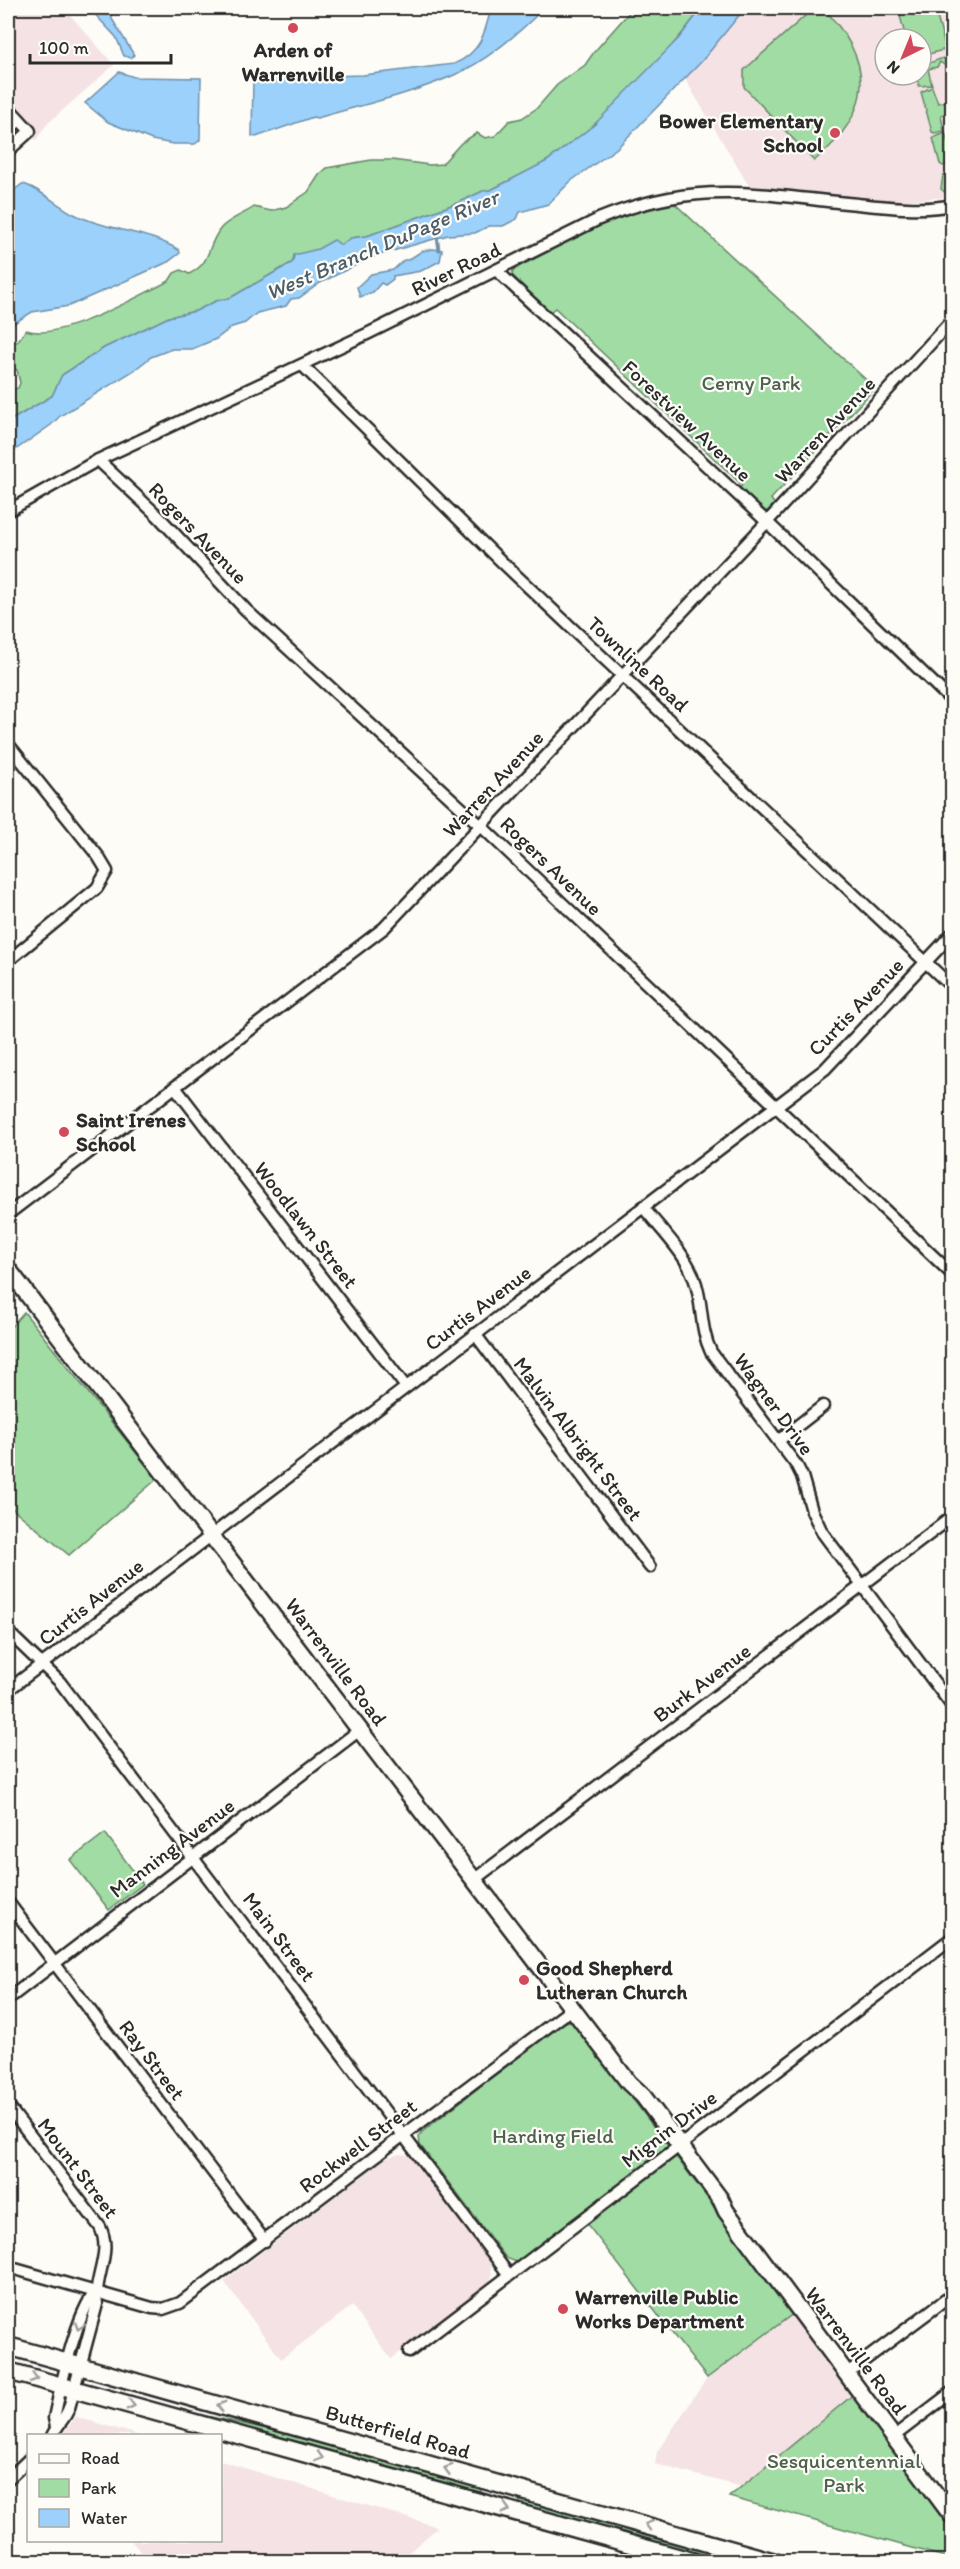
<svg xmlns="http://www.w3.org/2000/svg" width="960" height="2569" viewBox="0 0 960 2569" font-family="Itim,sans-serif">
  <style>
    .built { fill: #f4e2e4; fill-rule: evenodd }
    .green { fill: #a0dca3; stroke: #668467; stroke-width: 1.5 }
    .water { fill: #9cd1fb; stroke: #6f8fa8; stroke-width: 1.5 }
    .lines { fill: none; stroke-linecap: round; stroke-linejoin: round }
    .stream { stroke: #6f8fa8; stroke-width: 3 }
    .street-casing { stroke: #2b2b2b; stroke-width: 15 }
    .secondary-casing { stroke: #2b2b2b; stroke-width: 20 }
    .primary-casing { stroke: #2b2b2b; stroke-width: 21 }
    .street { stroke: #fdfcf7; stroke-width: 10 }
    .secondary { stroke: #fdfcf7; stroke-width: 15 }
    .primary { stroke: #fdfcf7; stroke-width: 16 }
    .oneway { stroke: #9e9e9b }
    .poi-dot { fill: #d1495b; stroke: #fdfcf7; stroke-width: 2 }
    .labels { text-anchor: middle; stroke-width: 4.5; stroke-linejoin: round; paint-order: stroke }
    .poi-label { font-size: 21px; font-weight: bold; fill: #2b2b2b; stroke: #fdfcf7; text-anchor: start }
    .street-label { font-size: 21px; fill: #2b2b2b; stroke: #fdfcf7 }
    .park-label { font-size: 21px; fill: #4e604f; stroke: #fdfcf7 }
    .water-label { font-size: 22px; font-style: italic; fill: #4d5d69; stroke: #fdfcf7 }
  </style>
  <rect width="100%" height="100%" fill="#fdfcf7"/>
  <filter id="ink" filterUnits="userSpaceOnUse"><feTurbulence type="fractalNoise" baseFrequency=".0167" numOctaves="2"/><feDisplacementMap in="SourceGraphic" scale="12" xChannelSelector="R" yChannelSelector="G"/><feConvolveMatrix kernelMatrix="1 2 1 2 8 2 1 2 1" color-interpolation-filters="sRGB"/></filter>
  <g filter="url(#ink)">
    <g class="built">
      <path d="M8,8H64L114,65L47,124L36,140L8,109Z"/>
      <path d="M745,8H952V197L905,200L862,199L749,186L685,79ZM885,39H921V75H885Z"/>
      <path d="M399,2154L407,2155L414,2160L490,2259L492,2276L488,2286L391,2359L352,2306L281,2359L224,2281L386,2158Z"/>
      <path d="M794,2313L854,2394L742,2487L655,2464L657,2452L707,2378Z"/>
      <path d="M76,2417L138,2435H62Z"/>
      <path d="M221,2461L438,2527L399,2561H150L131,2541L220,2540Z"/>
    </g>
    <g class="green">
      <path d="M633,8H702C660,64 607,120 548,160C530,172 510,179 491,190L483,191L460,202L367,236L351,238L341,245L294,255L293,262L230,298L216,301L196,311L169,317L104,348L62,375L52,396L8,422V391L18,388L20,383L17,370L8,365V340L17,342L26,330C59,342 138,296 169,281L174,273L181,270L189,274C213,262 206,246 221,228C229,219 244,214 254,207L271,211L286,207L308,192L319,175L327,168L371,160H392L430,165L442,164L461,143L477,133L485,138L495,136L509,121L522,118L537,108L557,85L585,65L594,52Z"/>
      <path d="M814,8H823C876,63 874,112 814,161L744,87V70Z"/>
      <path d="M908,8H921L924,12L939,8H952V12L937,17L946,49L926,55L921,52V39H906L899,12Z"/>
      <path d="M943,58L951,63L944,65L940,62L937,67L928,69L932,85L919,86L916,75H921V66Z"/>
      <path d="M932,87L938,103L947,101L951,104L952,102L949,112L941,115L944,131L934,133L932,132L921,92Z"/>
      <path d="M945,133L950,149H952V163L943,166L940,164L933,138Z"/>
      <path d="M952,172V194L946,193L941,189L943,175Z"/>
      <path d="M673,202L875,388L771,499L775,505L767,511H762L738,490L742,485L555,308L549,313L512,275L513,271L522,265C572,239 617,213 673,202Z"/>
      <path d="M24,1312L157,1479L69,1555L8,1505V1330Z"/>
      <path d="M105,1833L143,1884L109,1910L70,1860Z"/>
      <path d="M569,2021L577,2025L794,2313L707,2378L580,2215L522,2260L516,2262L506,2258L420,2145L419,2137L422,2132L560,2024Z"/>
      <path d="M105,2389L202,2415L333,2443L483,2484L479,2496L105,2391Z"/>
      <path d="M854,2394L952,2529V2559L729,2497Z"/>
      <path d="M520,2500C599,2522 678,2538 756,2561H721L704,2558L519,2508Z"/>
    </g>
    <g class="water">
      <path d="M89,8H111L112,19L134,55L131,58L124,56L116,37Z"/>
      <path d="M491,8H544C520,32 493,56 461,72C416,93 365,104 317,118L313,117L256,137L252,136L253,78L363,75L454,64C480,53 485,34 491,8Z"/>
      <path d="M702,8H745L702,61L617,148L571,181L548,204L520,212L517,219L503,226H489L475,233L448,235L372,257L320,283L299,298L291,299L286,306L257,313L245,323L232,327L216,339L192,349H172L151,357L133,371L60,416L51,425L8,455V422L52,396L62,375L104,348L169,317L196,311L216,301L230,298L293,262L294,255L318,249L334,240L341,245L351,238L367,236L460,202L483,191L491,190L547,161L594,125L679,38Z"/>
      <path d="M119,72L134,77L201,78L200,140L195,144H173L152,140L108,122L85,103Z"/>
      <path d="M22,184C34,185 60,207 74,214C107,231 146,230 179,250L180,253L168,262L69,306L32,312L8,327V195Z"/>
      <path d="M432,249L442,250L440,261L421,271L393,276V279L385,285L381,283L373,292L360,297L357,287L371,274L393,270L404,260H408L422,251Z"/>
    </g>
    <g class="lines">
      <path class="stream" d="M437,236L439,250"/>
      <defs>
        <g id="street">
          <path d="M8,107L30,131L8,151"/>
          <path d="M8,131L19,120"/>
          <path d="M497,271L767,522L952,701"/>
          <path d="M302,365L503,563L952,987"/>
          <path d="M98,460L158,516L246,610L481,826L952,1274"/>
          <path d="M8,511L98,460L367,334L599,219C692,181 751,193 847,203C878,206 922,212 952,205"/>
          <path d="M8,744L98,856L107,871L97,888L8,961"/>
          <path d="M175,1087L406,1387"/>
          <path d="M643,1207C661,1230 688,1255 696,1284C703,1307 700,1329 711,1352L797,1466L802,1476L812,1511L822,1532L952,1706"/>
          <path d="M8,1214L384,928L767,522L952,320"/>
          <path d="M475,1334L650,1567"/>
          <path d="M778,1441L823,1406"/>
          <path d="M8,1632L60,1682L509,2275"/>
          <path d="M8,1690L825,1069L952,934"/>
          <path d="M475,1879L952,1517"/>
          <path d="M8,1902L265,2241"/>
          <path d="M8,1999L361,1729"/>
          <path d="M8,2106L100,2227C113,2253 93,2278 97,2304L69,2408C65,2419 57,2425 52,2436"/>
          <path d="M8,2267L152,2308L163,2309L180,2303L573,2008"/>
          <path d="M409,2352L952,1938"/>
          <path d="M846,2374L952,2295"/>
          <path d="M56,2427L54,2418C61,2386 75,2317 95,2292"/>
          <path d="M893,2437L952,2392"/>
          <path d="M8,2479L28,2460"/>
        </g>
        <path id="secondary" d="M8,1269L629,2083L643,2096L721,2200L726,2211L952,2516"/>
        <g id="primary">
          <path d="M8,2346L775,2562"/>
          <path d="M8,2371L695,2562"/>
        </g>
      </defs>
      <use href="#street" class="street-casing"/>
      <use href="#secondary" class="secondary-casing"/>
      <use href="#primary" class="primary-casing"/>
      <use href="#street" class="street"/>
      <use href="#secondary" class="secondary"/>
      <use href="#primary" class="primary"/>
    </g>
    <defs><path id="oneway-chevron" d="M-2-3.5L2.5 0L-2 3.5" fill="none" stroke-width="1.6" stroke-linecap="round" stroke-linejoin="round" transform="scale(1.5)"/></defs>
    <g class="oneway">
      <use href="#oneway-chevron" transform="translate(79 2326) rotate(108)"/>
      <use href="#oneway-chevron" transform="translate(34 2378) rotate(16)"/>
      <use href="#oneway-chevron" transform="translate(131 2405) rotate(15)"/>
      <use href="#oneway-chevron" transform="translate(221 2406) rotate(-164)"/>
      <use href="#oneway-chevron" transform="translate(319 2457) rotate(16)"/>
      <use href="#oneway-chevron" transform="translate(448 2469) rotate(-164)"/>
      <use href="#oneway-chevron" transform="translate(506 2509) rotate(16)"/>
      <use href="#oneway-chevron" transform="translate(649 2525) rotate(-164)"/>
    </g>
  </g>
  <g class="poi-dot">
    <circle cx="293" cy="28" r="6"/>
    <circle cx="835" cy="133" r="6"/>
    <circle cx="64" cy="1132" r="6"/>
    <circle cx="524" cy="1980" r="6"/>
    <circle cx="563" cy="2309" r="6"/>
  </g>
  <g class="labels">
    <g class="poi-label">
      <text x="293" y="57" text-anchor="middle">Arden of<tspan x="293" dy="24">Warrenville</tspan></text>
      <text x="823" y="128" text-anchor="end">Bower Elementary<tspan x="823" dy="24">School</tspan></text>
      <text x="76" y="1127">Saint Irenes<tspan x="76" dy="24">School</tspan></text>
      <text x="536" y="1975">Good Shepherd<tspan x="536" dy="24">Lutheran Church</tspan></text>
      <text x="575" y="2304">Warrenville Public<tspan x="575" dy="24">Works Department</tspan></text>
    </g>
    <g class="street-label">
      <text transform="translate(456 269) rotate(-26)" y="7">River Road</text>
      <text transform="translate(687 421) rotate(43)" y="7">Forestview Avenue</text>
      <text transform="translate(825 430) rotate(-47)" y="7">Warren Avenue</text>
      <text transform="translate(198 533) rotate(46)" y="7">Rogers Avenue</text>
      <text transform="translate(638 664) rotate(43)" y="7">Townline Road</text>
      <text transform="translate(493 784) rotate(-47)" y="7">Warren Avenue</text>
      <text transform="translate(551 866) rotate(44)" y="7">Rogers Avenue</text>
      <text transform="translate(856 1007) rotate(-46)" y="7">Curtis Avenue</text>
      <text transform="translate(306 1225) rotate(52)" y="7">Woodlawn Street</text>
      <text transform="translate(478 1308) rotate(-37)" y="7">Curtis Avenue</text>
      <text transform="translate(774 1404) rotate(54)" y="7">Wagner Drive</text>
      <text transform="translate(578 1439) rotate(53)" y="7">Malvin Albright Street</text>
      <text transform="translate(91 1602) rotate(-38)" y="7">Curtis Avenue</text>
      <text transform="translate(336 1662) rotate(53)" y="7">Warrenville Road</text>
      <text transform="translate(702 1683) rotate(-37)" y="7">Burk Avenue</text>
      <text transform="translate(172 1848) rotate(-37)" y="7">Manning Avenue</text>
      <text transform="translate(279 1937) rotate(53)" y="7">Main Street</text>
      <text transform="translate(152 2060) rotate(53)" y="7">Ray Street</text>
      <text transform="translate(669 2129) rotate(-37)" y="7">Mignin Drive</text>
      <text transform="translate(358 2146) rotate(-37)" y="7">Rockwell Street</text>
      <text transform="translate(78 2168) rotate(53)" y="7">Mount Street</text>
      <text transform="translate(856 2351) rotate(53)" y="7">Warrenville Road</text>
      <text transform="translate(398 2432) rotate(16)" y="7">Butterfield Road</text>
    </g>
    <g class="park-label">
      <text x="751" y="390">Cerny Park</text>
      <text x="553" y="2143">Harding Field</text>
      <text x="844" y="2468">Sesquicentennial<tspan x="844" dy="24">Park</tspan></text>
    </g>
    <g class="water-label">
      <text transform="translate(382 244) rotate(-23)" y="8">West Branch DuPage River</text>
    </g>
  </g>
  <rect width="960" height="2569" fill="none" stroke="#fdfcf7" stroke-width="30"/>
  <rect x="15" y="15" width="930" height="2539" fill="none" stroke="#2b2b2b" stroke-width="2" filter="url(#ink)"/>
  <rect x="27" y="2434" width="195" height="108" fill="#fdfcf7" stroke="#a9a8a5" stroke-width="1.5"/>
  <rect x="39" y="2454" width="30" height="9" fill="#fdfcf7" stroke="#a9a8a5" stroke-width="1.5"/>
  <text x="81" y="2464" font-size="18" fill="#2b2b2b">Road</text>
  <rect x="39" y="2479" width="30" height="18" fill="#a0dca3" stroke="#a9a8a5" stroke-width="1.5"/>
  <text x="81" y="2494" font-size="18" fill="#2b2b2b">Park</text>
  <rect x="39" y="2509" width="30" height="18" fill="#9cd1fb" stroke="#a9a8a5" stroke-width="1.5"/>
  <text x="81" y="2524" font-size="18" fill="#2b2b2b">Water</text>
  <g transform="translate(903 57) rotate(223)"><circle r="28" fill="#fdfcf7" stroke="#a9a8a5" stroke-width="1.5"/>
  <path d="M0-4.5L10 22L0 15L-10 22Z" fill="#d1495b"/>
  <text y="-9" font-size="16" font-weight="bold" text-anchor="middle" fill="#2b2b2b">N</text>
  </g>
  <path d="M30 54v9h141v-9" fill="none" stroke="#2b2b2b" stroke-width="3"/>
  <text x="39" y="54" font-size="18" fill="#2b2b2b" stroke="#fdfcf7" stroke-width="4.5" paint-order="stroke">100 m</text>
</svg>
